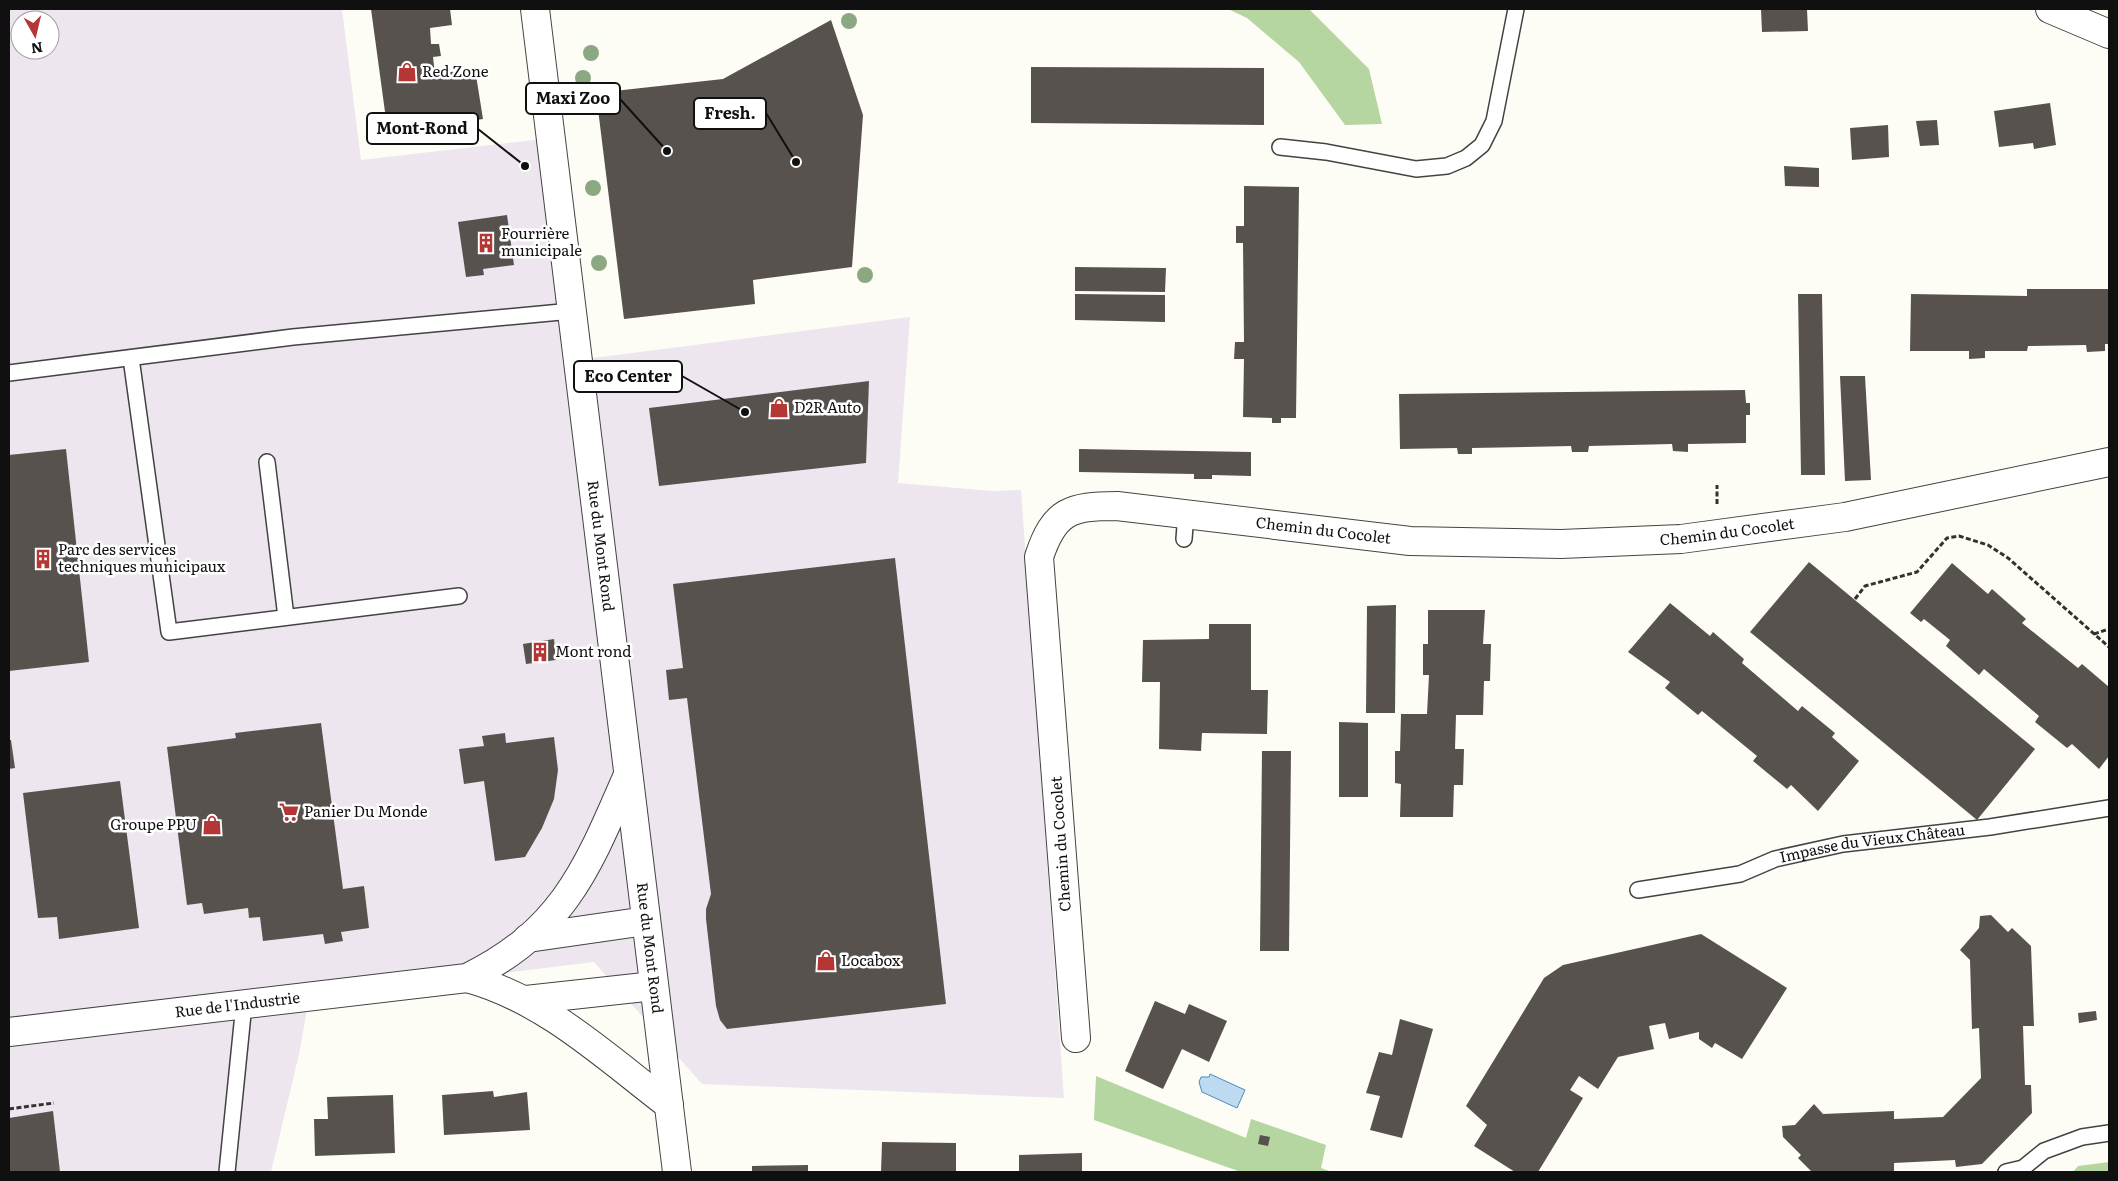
<svg xmlns="http://www.w3.org/2000/svg" width="2118" height="1181" viewBox="0 0 2118 1181" font-family="Literata,serif">
  <style>
    .industrial { fill: #ede6ee; fill-rule: evenodd }
    .forest { fill: #b5d6a1 }
    .water { fill: #bedaf1; stroke: #4c8ac1 }
    .building { fill: #58524e }
    .lines { fill: none; stroke-linecap: round; stroke-linejoin: round }
    .service-casing { stroke: #434343; stroke-width: 18 }
    .minor-casing { stroke: #434343; stroke-width: 30 }
    .tertiary-casing { stroke: #434343; stroke-width: 30 }
    .path { stroke: #323232; stroke-width: 3; stroke-dasharray: 5 2.5; stroke-linecap: butt }
    .service { stroke: #fff; stroke-width: 15 }
    .minor { stroke: #fff; stroke-width: 28 }
    .tertiary { stroke: #fff; stroke-width: 28 }
    .tree { fill: #8ca883 }
    .labels { text-anchor: middle; stroke-width: 5; stroke-linejoin: round; paint-order: stroke }
    .poi-label { font-size: 15px; fill: #101010; stroke: #fff; text-anchor: start }
    .street-label { font-size: 15px; fill: #101010; stroke: #fff }
    .leader { fill: none; stroke: #101010; stroke-width: 2 }
    .callout-dot { fill: #101010; stroke: #fff; stroke-width: 2 }
    .callout { fill: #fff; stroke: #101010; stroke-width: 2 }
    .callout-label { font-size: 16px; text-anchor: middle; font-weight: bold; fill: #101010 }
  </style>
  <rect width="100%" height="100%" fill="#fefdf5"/>
  <path class="industrial" d="M9,9H342L361,160L551,138L578,360L910,317L898,483L993,491L1021,490L1064,1098L702,1084L594,962L309,997L300,1050L271,1172H9ZM20,20H50V50H20Z"/>
  <g class="forest">
    <path d="M1228,9H1309L1369,69L1382,124L1345,125L1299,62L1247,18Z"/>
    <path d="M1096,1076L1246,1138L1251,1119L1326,1145L1321,1168L1332,1172H1241L1094,1120Z"/>
    <path d="M2109,1162V1172H2073L2078,1166Z"/>
  </g>
  <path class="water" d="M1210,1074L1245,1090L1237,1108L1202,1092L1199,1082L1201,1077H1209Z"/>
  <g class="building">
    <path d="M371,9H450L452,25L430,28L431,44H439L441,56L433,57L435,74L475,69L483,119L388,134Z"/>
    <path d="M1761,9H1807L1808,31L1762,32Z"/>
    <path d="M831,20L863,115L852,267L753,280L755,304L624,319L596,93L723,79Z"/>
    <path d="M1031,67L1264,68V125L1031,123Z"/>
    <path d="M2050,103L2056,145L2034,149L2033,143L1999,147L1994,111Z"/>
    <path d="M1937,120L1939,145L1920,146L1916,121Z"/>
    <path d="M1888,125L1889,157L1852,160L1850,128Z"/>
    <path d="M1784,166L1819,168V187L1785,186Z"/>
    <path d="M1244,186L1299,187L1296,418H1281V423H1272V418L1243,417L1244,359H1234L1235,342H1244L1243,243H1236V226H1244Z"/>
    <path d="M507,215L514,265L483,269L484,275L466,277L458,222Z"/>
    <path d="M1075,267L1166,268L1165,292L1075,291Z"/>
    <path d="M2027,289H2109V344H2105V351L2087,352L2086,345L2028,346L2027,351H1985V358L1969,359V351H1910L1911,294L2027,296Z"/>
    <path d="M1075,294L1165,295V322L1075,320Z"/>
    <path d="M1798,294H1822L1825,475H1801Z"/>
    <path d="M1840,376H1865L1871,480L1845,481Z"/>
    <path d="M869,381L866,463L659,486L649,408Z"/>
    <path d="M1745,390L1746,403H1750V415H1746V443L1688,444V452L1673,451L1672,444L1589,446L1588,452H1572L1571,446L1472,448V454H1458L1457,448L1400,449L1399,394Z"/>
    <path d="M66,449L89,662L9,671V455Z"/>
    <path d="M1079,449L1251,452V476L1212,475V479H1194V474L1079,472Z"/>
    <path d="M895,558L946,1004L727,1029L720,1020L716,1006L706,919V909L711,894L687,698L669,700L666,670L683,668L673,584Z"/>
    <path d="M1809,562L2035,749L1977,820L1750,632Z"/>
    <path d="M1952,563L1988,594L1992,589L2026,619L2022,623L2078,668L2082,664L2109,687V756L2099,769L2072,744L2067,748L2035,722L2039,716L1984,669L1979,675L1946,646L1950,640L1924,619L1921,622L1910,613Z"/>
    <path d="M1670,603L1710,636L1713,632L1744,659L1742,663L1798,711L1802,706L1835,733L1832,737L1859,761L1818,811L1791,785L1787,789L1753,761L1757,756L1702,711L1698,715L1665,688L1670,682L1628,652Z"/>
    <path d="M1396,605L1395,713H1366L1367,606Z"/>
    <path d="M1428,610H1485L1483,644H1491L1490,681H1484L1483,715H1456L1455,749H1464L1463,785H1454L1453,817H1400L1401,784L1395,783V751H1400L1401,714H1427L1429,675H1423V644H1428Z"/>
    <path d="M1209,624H1251V690H1268L1267,734L1202,733L1201,751L1159,749L1160,682H1142L1143,640L1209,639Z"/>
    <path d="M554,639L556,660L526,664L523,644Z"/>
    <path d="M1339,722L1368,723V797H1339Z"/>
    <path d="M321,723L343,889L364,886L369,928L341,932L343,941L325,944L323,934L263,941L260,917L249,918L248,908L204,914L202,903L187,905L167,747L236,738L235,733Z"/>
    <path d="M505,733L506,743L554,737L558,770L554,799L542,828L525,857L495,861L484,781L464,784L459,749L484,746L482,736Z"/>
    <path d="M9,740H11L15,768L9,769Z"/>
    <path d="M1262,751H1291L1289,951H1260Z"/>
    <path d="M120,781L139,928L59,939L57,917L38,918L23,793Z"/>
    <path d="M1991,915L2008,932L2012,928L2031,946L2034,1026H2023L2025,1085H2031L2032,1113L1982,1164L1956,1167L1955,1160L1894,1163V1172H1812L1798,1158L1801,1155L1783,1137L1782,1126L1795,1125L1814,1104L1823,1114L1894,1111V1119L1943,1117L1981,1078L1979,1028L1972,1029L1970,960L1960,950L1979,928L1980,916Z"/>
    <path d="M1701,934L1787,988L1742,1059L1715,1043L1712,1048L1699,1039V1032L1669,1039L1665,1023L1649,1026L1654,1049L1618,1057L1598,1089L1579,1076L1570,1090L1583,1098L1538,1172H1515L1474,1146L1487,1125L1466,1106L1544,978L1563,965Z"/>
    <path d="M1155,1001L1185,1014L1189,1004L1227,1021L1209,1062L1182,1049L1163,1089L1125,1071Z"/>
    <path d="M2096,1011L2097,1020L2079,1023L2078,1013Z"/>
    <path d="M1400,1019L1433,1029L1402,1138L1370,1130L1380,1096L1366,1093L1379,1052L1392,1055Z"/>
    <path d="M493,1091L494,1097L527,1092L530,1130L444,1135L442,1095Z"/>
    <path d="M393,1095L395,1153L315,1156L314,1119H328L327,1097Z"/>
    <path d="M53,1111L60,1172H9V1118Z"/>
    <path d="M1260,1135L1270,1137L1268,1146L1258,1144Z"/>
    <path d="M882,1142L956,1143V1172H881Z"/>
    <path d="M1082,1153V1172H1019V1155Z"/>
    <path d="M808,1165V1172H752V1166Z"/>
  </g>
  <g class="lines">
    <defs>
      <g id="service">
        <path d="M1280,147L1326,152L1416,169L1447,166L1466,158L1482,145L1494,121L1516,9"/>
        <path d="M131,358L169,632L459,596"/>
        <path d="M9,373L293,337L572,311"/>
        <path d="M267,462L286,617"/>
        <path d="M1184,539L1186,513"/>
        <path id="s1" d="M1638,890L1740,874L1775,859L1843,844L1990,827L2109,808"/>
        <path d="M227,1172L244,1004"/>
        <path d="M2006,1172L2023,1168L2044,1151L2082,1137L2109,1133"/>
      </g>
      <g id="minor">
        <path d="M528,938L646,921"/>
        <path d="M467,978C545,999 606,1057 669,1105"/>
        <path d="M526,1000L654,986"/>
        <path id="s2" d="M9,1032L467,978C563,931 587,869 627,777"/>
        <path id="s3" d="M1076,1038L1039,557C1054,511 1070,506 1117,506L1410,541L1561,544L1681,539L1845,517L2109,462"/>
      </g>
      <g id="tertiary">
        <path id="s4" d="M535,9L677,1172"/>
        <path d="M2050,9L2109,34"/>
      </g>
    </defs>
    <use href="#service" class="service-casing"/>
    <use href="#minor" class="minor-casing"/>
    <use href="#tertiary" class="tertiary-casing"/>
    <g class="path">
      <path d="M1717,504V485"/>
      <path d="M1855,599L1865,586L1917,572L1947,538L1959,536L1988,545L2008,558L2109,647"/>
      <path d="M2094,634L2109,629"/>
      <path d="M9,1109L54,1103"/>
    </g>
    <use href="#service" class="service"/>
    <use href="#minor" class="minor"/>
    <use href="#tertiary" class="tertiary"/>
  </g>
  <g class="tree">
    <circle cx="849" cy="21" r="8"/>
    <circle cx="591" cy="53" r="8"/>
    <circle cx="583" cy="78" r="8"/>
    <circle cx="593" cy="188" r="8"/>
    <circle cx="599" cy="263" r="8"/>
    <circle cx="865" cy="275" r="8"/>
  </g>
  <defs>
    <symbol id="shop-bare" viewBox="-9 -9 18 18"><path d="M-5-2.5h2.3a2.7 3.5 0 0 1 5.4 0H5L5.5 6h-11ZM-1.5-2.5h3a1.5 2.3 0 0 0-3 0Z" fill="#b43735" stroke="#fff" stroke-width="2.5" paint-order="stroke"/></symbol>
    <symbol id="building-bare" viewBox="-9 -9 18 18"><path d="M-4-6H4V6H1V3H-1V6H-4ZM-2.5-4.3h1.7v1.8h-1.7ZM.8-4.3h1.7v1.8H.8ZM-2.5-1h1.7V.8h-1.7ZM.8-1h1.7V.8H.8Z" fill="#b43735" stroke="#fff" stroke-width="2.5" paint-order="stroke"/></symbol>
    <symbol id="supermarket-bare" viewBox="-9 -9 18 18"><path d="M-6-5.5h2.5l.6 2H6L4.5 2H-2.5L-4.4-4H-6ZM-1.5 3.2a1.3 1.3 0 1 0 .1 0ZM3 3.2a1.3 1.3 0 1 0 .1 0Z" fill="#b43735" stroke="#fff" stroke-width="2.5" paint-order="stroke"/></symbol>
  </defs>
  <g fill-rule="evenodd">
    <use href="#shop-bare" x="393" y="58" width="28" height="28"/>
    <use href="#building-bare" x="472" y="229" width="28" height="28"/>
    <use href="#shop-bare" x="765" y="394" width="28" height="28"/>
    <use href="#building-bare" x="29" y="545" width="28" height="28"/>
    <use href="#building-bare" x="526" y="638" width="28" height="28"/>
    <use href="#supermarket-bare" x="275" y="798" width="28" height="28"/>
    <use href="#shop-bare" x="198" y="811" width="28" height="28"/>
    <use href="#shop-bare" x="812" y="947" width="28" height="28"/>
  </g>
  <g class="labels">
    <g class="poi-label">
      <text x="422" y="77">Red Zone</text>
      <text x="501" y="239">Fourrière<tspan x="501" dy="17">municipale</tspan></text>
      <text x="794" y="413">D2R Auto</text>
      <text x="58" y="555">Parc des services<tspan x="58" dy="17">techniques municipaux</tspan></text>
      <text x="555" y="657">Mont rond</text>
      <text x="304" y="817">Panier Du Monde</text>
      <text x="197" y="830" text-anchor="end">Groupe PPU</text>
      <text x="841" y="966">Locabox</text>
    </g>
    <g class="street-label">
      <text dy="5" stroke="none"><textPath href="#s3" startOffset="794">Chemin du Cocolet</textPath></text>
      <text dy="5" stroke="none"><textPath href="#s3" startOffset="1199">Chemin du Cocolet</textPath></text>
      <text dy="5" stroke="none"><textPath href="#s4" startOffset="541">Rue du Mont Rond</textPath></text>
      <text transform="translate(1061 844) rotate(-94)" y="5">Chemin du Cocolet</text>
      <text dy="5" stroke="none"><textPath href="#s1" startOffset="240">Impasse du Vieux Château</textPath></text>
      <text dy="5" stroke="none"><textPath href="#s4" startOffset="946">Rue du Mont Rond</textPath></text>
      <text dy="5" stroke="none"><textPath href="#s2" startOffset="230">Rue de l'Industrie</textPath></text>
    </g>
  </g>
  <path class="leader" d="M667 151L620 99M796 162L766 113M525 166L478 129M745 412L682 376"/>
  <g class="callout-dot">
    <circle cx="667" cy="151" r="5"/>
    <circle cx="796" cy="162" r="5"/>
    <circle cx="525" cy="166" r="5"/>
    <circle cx="745" cy="412" r="5"/>
  </g>
  <g class="callout">
    <rect x="526" y="83" width="94" height="31" rx="5"/>
    <rect x="694" y="98" width="72" height="31" rx="5"/>
    <rect x="367" y="113" width="111" height="31" rx="5"/>
    <rect x="574" y="361" width="108" height="31" rx="5"/>
  </g>
  <g class="callout-label">
    <text x="573" y="104">Maxi Zoo</text>
    <text x="730" y="119">Fresh.</text>
    <text x="422" y="134">Mont-Rond</text>
    <text x="628" y="382">Eco Center</text>
  </g>
  <rect width="2118" height="1181" fill="none" stroke="#101010" stroke-width="20"/>
  <g transform="translate(35 35) rotate(172)"><circle r="24" fill="#ffffff" stroke="#9f9f9f"/>
  <path d="M0-4L9 19L0 12L-9 19Z" fill="#b43735"/>
  <text y="-8" font-size="14" font-weight="bold" text-anchor="middle" fill="#101010">N</text>
  </g>
</svg>
